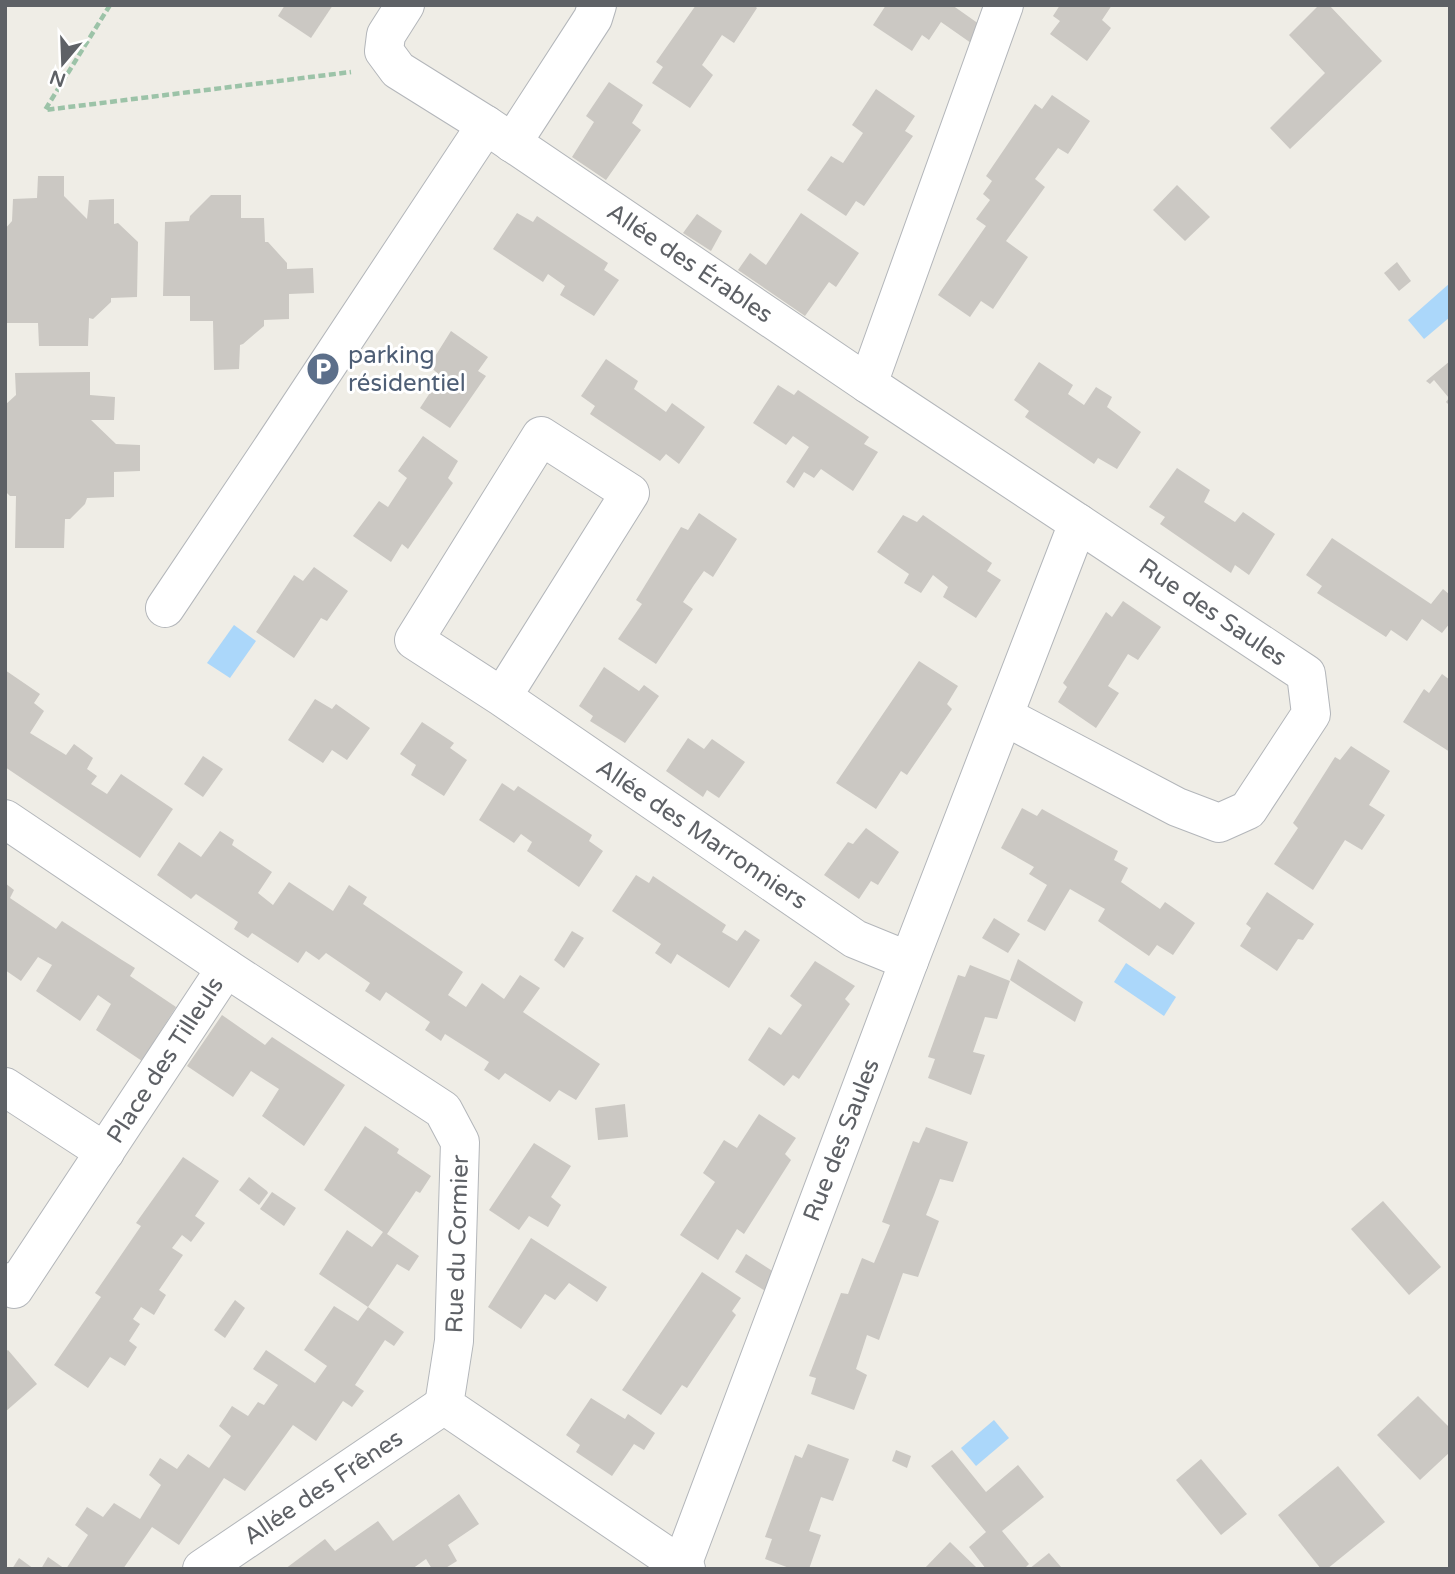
<svg xmlns="http://www.w3.org/2000/svg" width="1455" height="1574" viewBox="0 0 1455 1574" font-family="'Varela Round',sans-serif">
  <style>
    .water { fill: #abd7fa }
    .building { fill: #cbc8c3 }
    .lines { fill: none; stroke-linecap: round; stroke-linejoin: round }
    .street-casing { stroke: #b3b6ba; stroke-width: 40 }
    .path { stroke: #9cc3a8; stroke-width: 4.5; stroke-dasharray: 7 3.5; stroke-linecap: butt }
    .street { stroke: #fff; stroke-width: 38 }
    .labels { text-anchor: middle; stroke-width: 6; stroke-linejoin: round; paint-order: stroke }
    .street-label { font-size: 24px; fill: #5e6166; stroke: #fff }
    .service-label { font-size: 24px; fill: #4e5e75; stroke: #fff; text-anchor: start }
  </style>
  <rect width="100%" height="100%" fill="#efede6"/>
  <g class="water">
    <path d="M1450,283V317L1424,339L1408,320Z"/>
    <path d="M234,625L256,641L230,678L207,663Z"/>
    <path d="M1126,963L1176,997L1164,1016L1114,982Z"/>
    <path d="M994,1420L1009,1438L976,1466L961,1448Z"/>
  </g>
  <g class="building">
    <path d="M285,5H333L311,38L278,16Z"/>
    <path d="M696,5H754L757,8L734,43L722,35L702,65L713,75L690,108L652,83L663,67L656,62Z"/>
    <path d="M886,5H952L979,24L971,43L941,22L929,40L922,35L912,51L873,25Z"/>
    <path d="M1060,5H1112L1102,20L1111,28L1087,61L1050,34L1060,21L1053,16Z"/>
    <path d="M1319,5H1329L1382,61L1290,149L1270,128L1325,73L1289,35Z"/>
    <path d="M609,82L643,105L632,123L641,130L606,180L572,157L594,122L586,116Z"/>
    <path d="M876,89L915,116L905,131L913,136L864,206L856,201L846,216L807,190L831,156L843,163L863,133L852,125Z"/>
    <path d="M1052,95L1090,121L1068,154L1058,148L1035,179L1045,187L1006,241L1028,257L993,309L981,301L970,317L938,295L986,226L976,219L990,200L983,194L992,181L986,176L1035,104L1042,109Z"/>
    <path d="M38,176H64V196L87,219L89,200L114,199V224L118,223L138,242L137,297L111,298V302L93,319L89,318L88,346H39L38,323H5V229L12,221L13,199L37,198Z"/>
    <path d="M1177,185L1210,217L1185,241L1153,210Z"/>
    <path d="M211,195H241V218H264L265,242H268L287,263V269L313,268L314,293L289,294V319L264,320V326L243,344L240,345L239,369L214,370L213,321H190V296H163L165,222L189,221L190,216Z"/>
    <path d="M517,213L533,222L537,216L608,263L604,270L619,280L594,316L560,295L565,286L548,274L543,282L493,249Z"/>
    <path d="M801,213L859,253L836,287L829,282L805,316L738,270L750,253L766,265Z"/>
    <path d="M697,214L722,231L711,251L683,233Z"/>
    <path d="M1397,262L1411,281L1399,291L1384,273Z"/>
    <path d="M451,331L488,357L478,371L486,376L450,428L420,408L441,376L429,366Z"/>
    <path d="M606,359L638,381L634,389L666,412L672,403L705,427L679,464L666,454L660,461L590,414L595,406L581,396Z"/>
    <path d="M1450,361V406L1446,402L1449,398L1434,380L1430,384L1426,381Z"/>
    <path d="M1039,362L1073,385L1068,394L1084,405L1096,387L1112,397L1107,407L1141,432L1117,469L1098,458L1094,464L1025,417L1029,411L1014,400Z"/>
    <path d="M90,372V395L115,397L114,420H91L116,444L140,445V471L114,472V497L87,498L85,504L70,519H65L64,548H15L16,496H10L5,491V405L16,395L15,373Z"/>
    <path d="M778,385L794,395L798,390L869,437L864,444L878,452L853,491L821,469L814,478L804,472L794,488L786,482L809,447L793,436L786,445L753,423Z"/>
    <path d="M423,436L458,461L448,478L453,483L408,549L402,544L391,562L353,536L379,501L388,507L407,478L398,471Z"/>
    <path d="M1177,468L1210,490L1204,502L1235,522L1243,512L1275,534L1249,575L1235,565L1231,573L1160,524L1165,517L1149,507Z"/>
    <path d="M699,513L737,539L713,577L704,571L694,585L683,602L693,609L656,664L618,639L642,604L636,600L668,548L681,527L688,530Z"/>
    <path d="M903,515L917,522L923,515L992,563L987,571L1001,580L976,618L943,597L948,587L933,575L921,593L904,583L909,574L877,552Z"/>
    <path d="M1332,538L1431,604L1443,589L1450,595V623L1442,633L1422,619L1407,641L1391,630L1386,637L1317,593L1322,586L1306,575Z"/>
    <path d="M314,567L348,591L327,621L321,618L294,658L256,632L294,575L303,581Z"/>
    <path d="M1123,601L1161,627L1138,660L1128,654L1108,686L1119,693L1096,728L1058,702L1067,687L1063,683L1106,612L1112,617Z"/>
    <path d="M919,661L958,686L947,704L952,709L907,775L901,771L876,809L836,783Z"/>
    <path d="M604,667L639,691L644,685L659,696L625,743L590,721L593,716L579,706Z"/>
    <path d="M5,670L40,694L34,703L44,711L30,733L66,755L74,744L93,758L87,769L97,776L91,784L107,794L121,774L173,809L140,858L5,767Z"/>
    <path d="M1442,674L1450,680V752L1403,722L1424,689L1429,693Z"/>
    <path d="M315,699L332,709L336,704L370,728L347,760L332,750L323,763L288,740Z"/>
    <path d="M422,722L454,743L450,748L467,760L444,796L411,775L416,765L400,754Z"/>
    <path d="M688,738L704,749L712,739L745,762L719,798L707,790L703,797L666,771Z"/>
    <path d="M1351,746L1390,771L1369,805L1385,815L1362,850L1345,840L1313,890L1274,864L1298,828L1293,823L1335,757L1340,760Z"/>
    <path d="M203,756L223,769L203,797L184,784Z"/>
    <path d="M502,783L514,791L518,786L592,835L589,841L603,851L579,887L527,851L532,842L521,834L514,843L479,820Z"/>
    <path d="M1022,808L1037,816L1042,809L1118,851L1114,860L1128,868L1121,882L1160,909L1165,902L1195,923L1173,955L1157,945L1149,956L1098,921L1105,909L1070,889L1045,931L1027,921L1047,885L1029,874L1034,867L1001,848Z"/>
    <path d="M866,828L899,852L878,885L871,881L859,899L824,875L848,842L853,844Z"/>
    <path d="M220,831L234,840L232,845L272,872L258,893L273,905L289,882L333,911L349,885L367,897L363,904L463,972L448,995L466,1007L482,983L504,999L520,975L540,988L523,1012L600,1064L576,1100L559,1090L550,1102L505,1073L499,1080L484,1070L489,1062L445,1034L441,1041L425,1030L430,1022L386,992L380,1001L365,991L370,983L326,953L319,960L306,951L298,963L252,933L248,938L234,929L238,922L196,894L191,899L157,875L179,842L201,857Z"/>
    <path d="M636,875L649,883L653,876L726,925L722,932L737,941L745,930L760,940L729,988L677,954L671,964L655,953L661,944L612,911Z"/>
    <path d="M5,883L14,890L10,898L56,929L62,921L122,960L135,968L130,976L176,1007L142,1061L96,1030L111,1004L98,995L80,1021L36,991L52,965L38,957L21,981L5,970Z"/>
    <path d="M1267,892L1314,924L1303,940L1298,939L1277,971L1240,946L1251,928L1246,924Z"/>
    <path d="M994,918L1020,934L1008,953L982,938Z"/>
    <path d="M572,931L584,938L564,968L554,960Z"/>
    <path d="M1018,959L1083,1002L1075,1022L1010,980Z"/>
    <path d="M815,961L855,986L845,999L850,1004L799,1079L793,1075L784,1086L748,1060L769,1027L781,1035L802,1005L790,996Z"/>
    <path d="M970,965L1010,981L997,1019L985,1017L973,1052L985,1055L971,1095L928,1078L935,1059L928,1057L958,975L965,977Z"/>
    <path d="M222,1015L265,1045L272,1037L345,1085L304,1146L262,1116L279,1089L251,1071L233,1097L187,1066Z"/>
    <path d="M625,1104L628,1137L598,1140L595,1108Z"/>
    <path d="M759,1114L796,1138L785,1154L791,1160L744,1234L737,1229L718,1260L680,1235L715,1182L703,1173L724,1140L737,1148Z"/>
    <path d="M365,1126L399,1149L397,1153L431,1176L420,1193L416,1191L387,1234L419,1256L409,1271L397,1264L368,1307L404,1332L394,1346L385,1340L355,1385L364,1391L352,1407L343,1401L316,1441L293,1425L245,1491L224,1478L179,1545L152,1527L123,1569H66L88,1535L75,1525L87,1507L103,1517L114,1503L140,1519L161,1485L149,1475L160,1458L177,1469L188,1454L209,1468L231,1436L219,1426L232,1406L248,1416L258,1402L264,1405L278,1385L253,1369L266,1350L315,1383L327,1366L304,1350L334,1306L358,1321L368,1307L319,1274L347,1230L372,1247L383,1232L324,1190Z"/>
    <path d="M926,1127L968,1142L953,1182L940,1179L934,1195L926,1215L939,1221L918,1277L903,1273L879,1340L867,1335L856,1369L867,1375L854,1410L811,1394L816,1378L809,1376L841,1293L848,1294L862,1258L874,1263L890,1225L882,1222L913,1141L919,1143Z"/>
    <path d="M534,1143L571,1166L551,1197L561,1205L548,1227L529,1216L519,1230L489,1210Z"/>
    <path d="M183,1157L219,1181L195,1216L205,1223L191,1242L182,1235L172,1248L183,1255L159,1290L166,1295L154,1315L141,1307L133,1319L140,1324L129,1341L137,1347L125,1366L110,1357L88,1388L54,1365L101,1297L95,1293L141,1226L136,1223Z"/>
    <path d="M249,1177L267,1191L268,1193L259,1205L239,1190Z"/>
    <path d="M272,1192L296,1208L284,1226L260,1209Z"/>
    <path d="M1383,1201L1441,1267L1409,1295L1351,1229Z"/>
    <path d="M531,1238L607,1287L597,1302L569,1283L555,1300L545,1294L521,1329L488,1307Z"/>
    <path d="M746,1254L774,1272L767,1292L735,1272Z"/>
    <path d="M702,1272L741,1298L732,1311L736,1315L687,1388L682,1385L661,1415L622,1390Z"/>
    <path d="M235,1300L245,1308L225,1338L214,1330Z"/>
    <path d="M8,1350L37,1384L5,1412V1352Z"/>
    <path d="M1418,1396L1450,1428V1452L1420,1480L1377,1435Z"/>
    <path d="M591,1398L625,1419L628,1414L655,1433L644,1450L634,1444L612,1476L576,1452L580,1445L566,1435Z"/>
    <path d="M808,1444L849,1459L833,1501L821,1497L809,1531L821,1535L809,1569H792L765,1559L772,1539L765,1537L795,1455L802,1458Z"/>
    <path d="M896,1450L911,1456L907,1468L892,1461Z"/>
    <path d="M952,1450L986,1492L1018,1465L1044,1497L1002,1531L1029,1564L1024,1569H986L969,1547L986,1532L931,1466Z"/>
    <path d="M1201,1459L1247,1514L1221,1535L1176,1480Z"/>
    <path d="M1338,1466L1385,1522L1327,1569H1321L1278,1515Z"/>
    <path d="M459,1494L479,1524L448,1545L457,1561L444,1569H432L426,1559L412,1569H285L325,1539L335,1551L378,1521L393,1541Z"/>
    <path d="M950,1542L978,1569H924Z"/>
    <path d="M1049,1553L1061,1567L1058,1569H1029Z"/>
    <path d="M48,1557L65,1569H41Z"/>
    <path d="M19,1558L34,1569H12Z"/>
  </g>
  <g class="lines">
    <defs>
      <g id="street">
        <path d="M405,5L386,35L384,51L398,70L486,125L868,384"/>
        <path d="M512,143L593,18L597,5"/>
        <path d="M165,608L273,447L486,125"/>
        <path d="M502,697L630,493L541,436L414,640L502,697L855,939L909,961"/>
        <path d="M1004,716L1177,807L1219,823L1248,810L1311,714L1306,674L1078,523"/>
        <path d="M5,819L226,968L443,1110L460,1142L454,1341L444,1405L686,1569"/>
        <path d="M5,1087L105,1152"/>
        <path d="M5,1282L14,1289L226,968"/>
        <path d="M682,1565L909,961L1078,523L868,384L1004,5"/>
        <path d="M202,1569L444,1405"/>
      </g>
    </defs>
    <use href="#street" class="street-casing"/>
    <path class="path" d="M110,5L45,110L351,72"/>
    <use href="#street" class="street"/>
  </g>
  <defs>
    <symbol id="parking-disc" viewBox="-11 -11 22 22"><circle r="9.5" fill="#5c6f8a" stroke="#fff"/><path d="M-3.5-5.5H1a3.5 3.5 0 0 1 0 7H-1V5.5H-3.5ZM-1-3.4V-.6H.8a1.4 1.4 0 0 0 0-2.8Z" fill="#fff"/></symbol>
  </defs>
  <g fill-rule="evenodd">
    <use href="#parking-disc" x="304" y="350" width="38" height="38"/>
  </g>
  <g class="labels">
    <g class="street-label">
      <text transform="translate(690 263) rotate(34)" y="8">Allée des Érables</text>
      <text transform="translate(1213 612) rotate(34)" y="8">Rue des Saules</text>
      <text transform="translate(702 834) rotate(34)" y="8">Allée des Marronniers</text>
      <text transform="translate(165 1060) rotate(-57)" y="8">Place des Tilleuls</text>
      <text transform="translate(841 1140) rotate(-69)" y="8">Rue des Saules</text>
      <text transform="translate(457 1244) rotate(-88)" y="8">Rue du Cormier</text>
      <text transform="translate(323 1487) rotate(-34)" y="8">Allée des Frênes</text>
    </g>
    <g class="service-label">
      <text x="348" y="363">parking<tspan x="348" dy="28">résidentiel</tspan></text>
    </g>
  </g>
  <rect width="1455" height="1574" fill="none" stroke="#5e6166" stroke-width="14"/>
  <g transform="translate(63 63) rotate(199)" stroke="#ffffff" stroke-width="5" paint-order="stroke">
  <path d="M0-5L12 26L0 18L-12 26Z" fill="#5e6166"/>
  <text y="-10" font-size="19" font-weight="bold" text-anchor="middle" fill="#5e6166">N</text>
  </g>
</svg>
